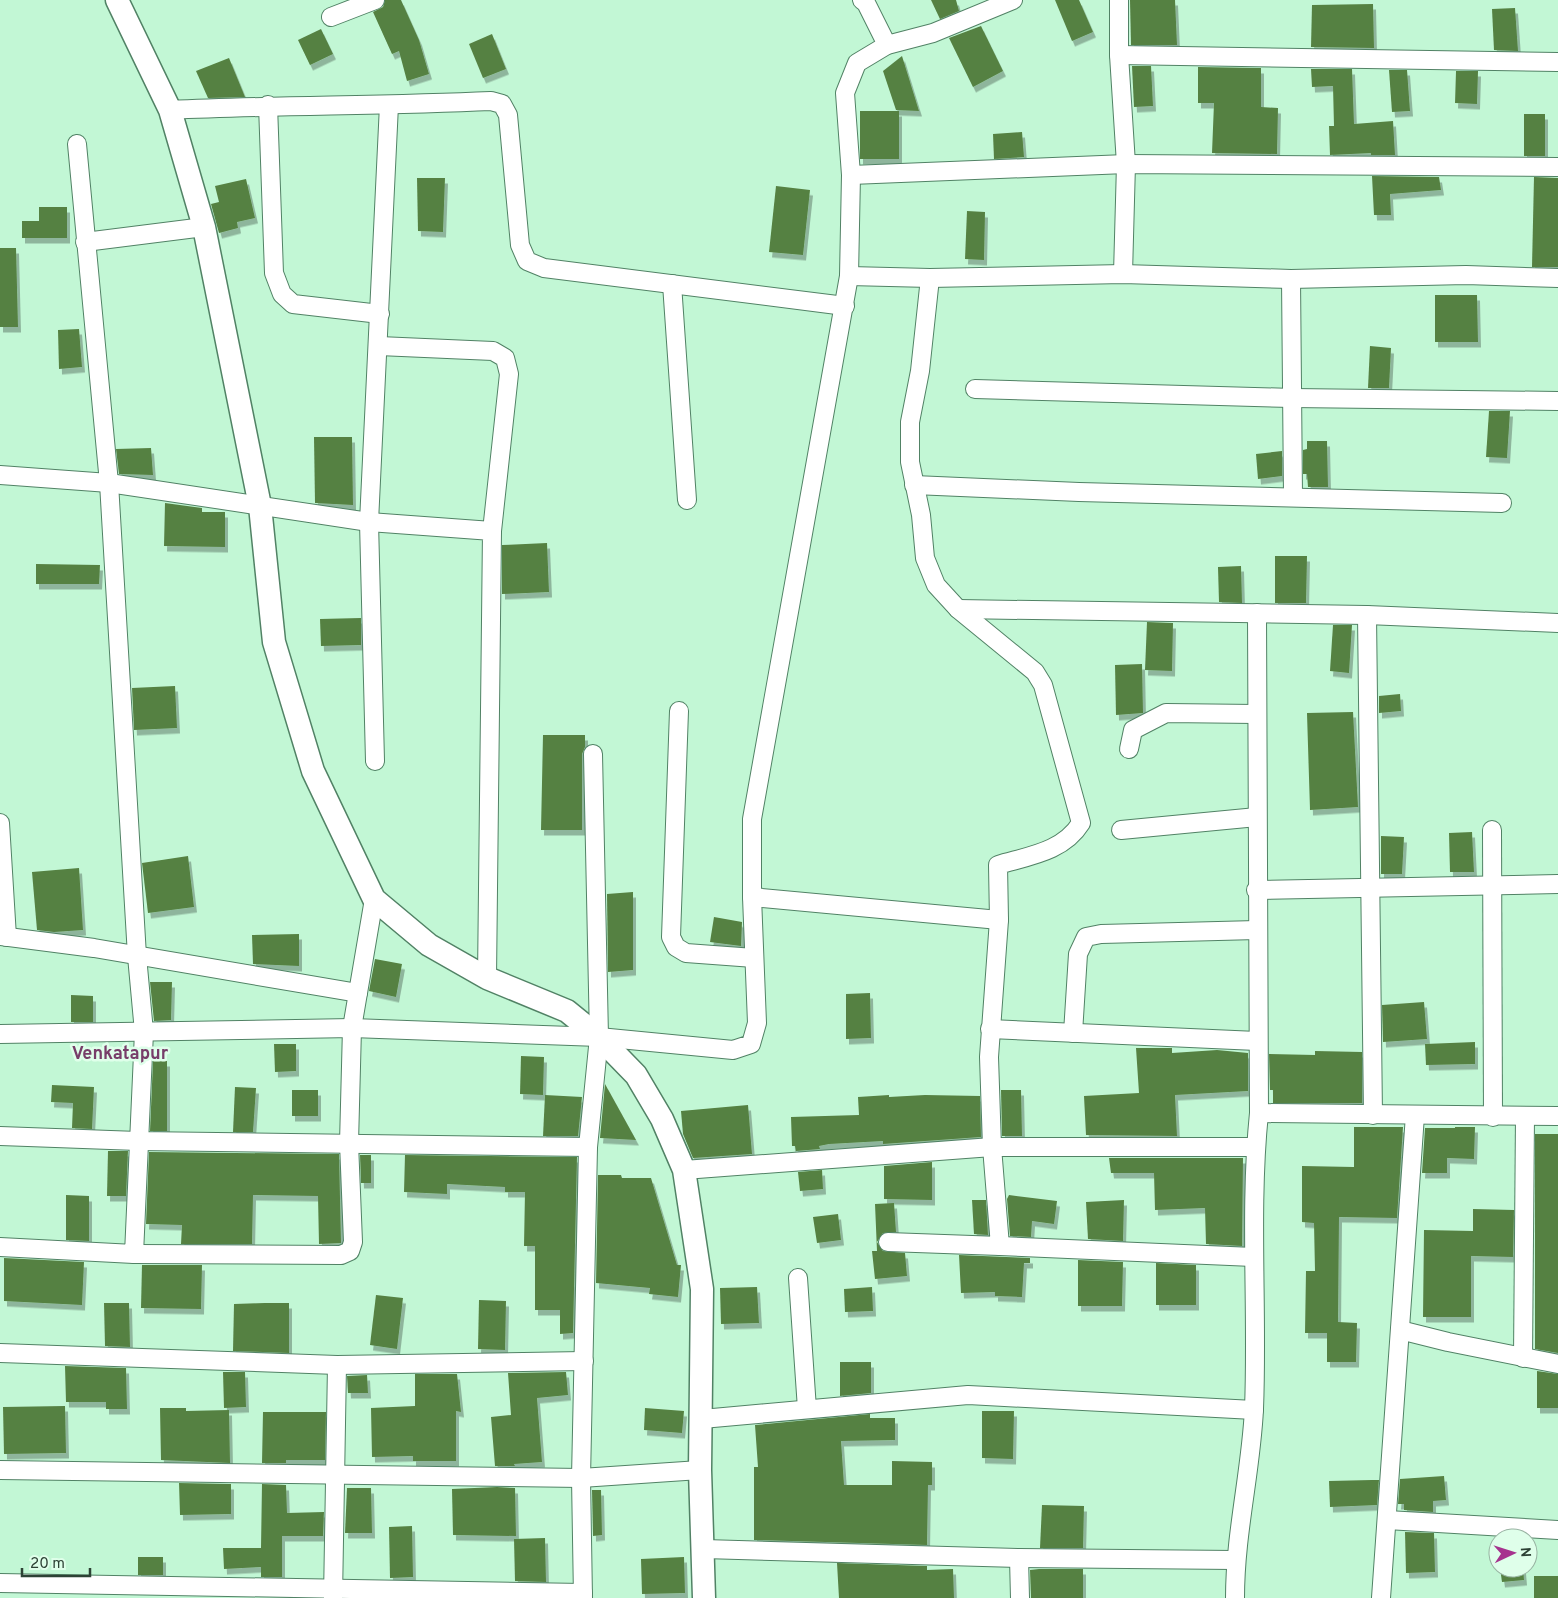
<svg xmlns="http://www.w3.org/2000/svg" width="1558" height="1598" viewBox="0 0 1558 1598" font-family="Overpass,sans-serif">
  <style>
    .building { fill: #558142; filter: url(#shadow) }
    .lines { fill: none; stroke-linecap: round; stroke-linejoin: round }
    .minor-casing { stroke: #518265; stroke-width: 20 }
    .tertiary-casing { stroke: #518265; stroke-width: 25 }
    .minor { stroke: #fff; stroke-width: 18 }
    .tertiary { stroke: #fff; stroke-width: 22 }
    .labels { text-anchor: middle; stroke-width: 5; stroke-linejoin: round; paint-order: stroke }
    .neighbourhood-label { font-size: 18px; font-weight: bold; fill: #773d69; stroke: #dfffea }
  </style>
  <defs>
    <filter id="shadow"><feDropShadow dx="3" dy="5.5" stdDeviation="0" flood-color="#0004"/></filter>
  </defs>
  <rect width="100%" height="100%" fill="#c2f7d5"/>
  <g class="building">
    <path d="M385,0H401L419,40L429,74L407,81L399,51L392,54L373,12L383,7Z"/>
    <path d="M931,0H956L959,11L940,19Z"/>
    <path d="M1055,0H1079L1093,32L1072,41Z"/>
    <path d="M1130,0H1175L1177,45H1131Z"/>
    <path d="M1373,4L1374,48L1311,47L1312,5Z"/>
    <path d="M1515,8L1518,51L1494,50L1492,9Z"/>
    <path d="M981,26L1003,71L973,87L949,38Z"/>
    <path d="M321,29L333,54L310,65L298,40Z"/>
    <path d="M492,34L506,69L483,78L469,44Z"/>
    <path d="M902,56L919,111L896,110L883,71Z"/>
    <path d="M229,58L245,97L208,98L196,71Z"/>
    <path d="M1132,66H1151L1153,106L1134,107Z"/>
    <path d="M1198,67L1261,68V107L1278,108L1277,154L1212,153L1214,103H1198Z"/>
    <path d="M1311,69H1352L1354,124L1393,121L1395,155H1371V153L1330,155L1329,126H1334L1333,86L1312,87Z"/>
    <path d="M1389,70H1407L1410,111L1392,112Z"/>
    <path d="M1456,71H1478L1477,104L1455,103Z"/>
    <rect x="860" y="111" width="39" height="48"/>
    <rect x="1524" y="114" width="21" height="42"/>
    <path d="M1022,132L1024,157L994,159L993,134Z"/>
    <path d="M1372,176L1439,177L1441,190L1390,194L1391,215H1374Z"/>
    <path d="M1534,177L1558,178V267H1532Z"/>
    <path d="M417,178H445L443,232L418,231Z"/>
    <path d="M246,179L255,218L237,222L238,228L219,233L211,204L219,202L215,186Z"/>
    <path d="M776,186L810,190L803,255L769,252Z"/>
    <path d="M39,207H67V238H22V221H39Z"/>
    <path d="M967,211L985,212L984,260L965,259Z"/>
    <path d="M0,248H16L18,327H0Z"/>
    <path d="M1435,295H1477L1478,342H1435Z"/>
    <path d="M79,329L82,367L59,369L58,330Z"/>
    <path d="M1370,346L1391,348L1389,388H1368Z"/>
    <path d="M1489,411H1510L1507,458L1486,457Z"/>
    <path d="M314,437H352L353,505L315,503Z"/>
    <path d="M1307,441H1327L1328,487H1308L1307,474H1303V450L1307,449Z"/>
    <path d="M151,448L153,475L119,474L116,449Z"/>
    <path d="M1282,451V476L1258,479L1256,454Z"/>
    <path d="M165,503L202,508V512H225V547L164,546Z"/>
    <path d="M547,543L549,592L502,594V545Z"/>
    <path d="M1275,556H1307L1306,603H1275Z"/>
    <path d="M36,564L100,565L99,584H36Z"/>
    <path d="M1241,566L1242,603L1219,602L1218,567Z"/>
    <path d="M361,618V645L321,646L320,619Z"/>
    <path d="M1147,622L1173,623L1172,671L1145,670Z"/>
    <path d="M1333,625H1352L1349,673L1330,671Z"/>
    <path d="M1142,664L1143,713L1116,715L1115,665Z"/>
    <path d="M175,686L177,728L134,730L132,688Z"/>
    <path d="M1400,694L1401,711L1379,713V696Z"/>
    <path d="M1353,712L1358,807L1310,810L1307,713Z"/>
    <path d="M543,735H585V747L582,754V830H541Z"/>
    <path d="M1472,832L1474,872H1450L1449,833Z"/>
    <path d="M1381,836L1404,837L1402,874H1381Z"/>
    <path d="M188,856L194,907L148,913L142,863Z"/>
    <path d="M79,868L83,930L54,932L37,930L32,872Z"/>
    <path d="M633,892V970L608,972L607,894Z"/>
    <path d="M714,917L742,922L741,946L710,942Z"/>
    <path d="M299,934V966L253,964L252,935Z"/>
    <path d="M375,959L402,964L396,997L369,991Z"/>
    <path d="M150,982H172L171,1020L154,1021Z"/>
    <path d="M870,993L871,1038L846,1039V994Z"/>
    <path d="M71,995L93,996V1022H71Z"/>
    <path d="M1424,1002L1427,1039L1383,1042L1382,1005Z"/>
    <path d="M1475,1042V1064L1426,1065L1425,1044Z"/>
    <path d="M274,1044H296V1071L275,1072Z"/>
    <path d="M1136,1048H1172V1053L1217,1050L1248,1053V1091L1175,1095L1177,1136L1086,1135L1084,1096L1139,1093Z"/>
    <path d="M1315,1051L1362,1052V1103H1273V1090H1270L1269,1054L1315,1055Z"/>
    <path d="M521,1056L544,1057L543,1095L520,1094Z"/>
    <path d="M153,1061H167V1131H150Z"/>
    <path d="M605,1084L636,1140L600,1138Z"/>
    <path d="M52,1085L94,1087L92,1129L72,1128L73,1103L51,1102Z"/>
    <path d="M235,1087L256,1088L253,1132H233Z"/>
    <rect x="292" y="1090" width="26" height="26"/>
    <path d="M1001,1090H1021L1022,1136H1002Z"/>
    <path d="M545,1095L582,1097L578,1136H543Z"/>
    <path d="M889,1095V1097L925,1095L980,1096L981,1137L883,1144V1141L829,1144L819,1146L820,1149L796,1151L795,1146H792L791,1117L859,1115L858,1097Z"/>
    <path d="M748,1105L752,1154L693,1158L683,1134L681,1111Z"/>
    <path d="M1354,1127H1403L1397,1218L1339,1217L1338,1322L1357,1323L1356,1362H1327V1333H1305L1306,1271H1315L1314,1223L1302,1222V1166L1354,1167Z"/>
    <path d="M1455,1127H1475L1474,1159L1447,1158V1173H1422L1425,1128H1455Z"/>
    <path d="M1535,1134H1558V1353L1535,1349Z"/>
    <path d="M108,1151H128L126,1196H107Z"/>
    <path d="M149,1152L339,1154L341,1243L319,1244L318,1196L253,1195L252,1244H181L182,1225L146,1224Z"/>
    <path d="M360,1155H371V1183H361Z"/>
    <path d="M405,1155L577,1157L573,1333L560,1334V1310H535V1246H524L525,1192H505V1187L447,1184V1194L404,1192Z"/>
    <path d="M1109,1158H1243L1242,1246L1206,1244L1205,1208L1155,1210L1154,1173H1111Z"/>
    <path d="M932,1162V1200L884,1199V1166Z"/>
    <path d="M822,1170L823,1189L800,1191L798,1172Z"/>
    <path d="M598,1175H621L622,1178H651L677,1265H681L678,1297L649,1294L650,1288L596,1283Z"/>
    <path d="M66,1195L89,1196V1241L66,1240Z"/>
    <path d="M1009,1195L1057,1201L1054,1224L1032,1221L1031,1237L1010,1236L1007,1199Z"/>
    <path d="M972,1200H986L988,1235L974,1234Z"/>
    <path d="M1124,1200L1123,1241L1088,1239L1086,1202Z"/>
    <path d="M894,1203L896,1232L883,1233L877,1242L883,1251L905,1253L907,1276L875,1279L872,1251H877L875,1204Z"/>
    <path d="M1473,1209L1514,1210L1513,1257L1471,1256V1317H1423L1424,1230L1473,1231Z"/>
    <path d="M838,1214L841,1240L817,1243L813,1217Z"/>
    <path d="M959,1255L1030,1258V1263H1024L1022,1297L995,1296V1292L961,1293Z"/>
    <path d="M4,1258L84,1262L82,1305L4,1301Z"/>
    <path d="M1078,1260L1123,1262L1122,1306H1078Z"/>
    <path d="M1156,1263L1196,1265V1305H1156Z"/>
    <path d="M142,1265H202L201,1309L141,1308Z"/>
    <path d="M757,1287L759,1323L721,1324L720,1288Z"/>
    <path d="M872,1287L873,1311L845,1312L844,1289Z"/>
    <path d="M376,1295L403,1298L397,1349L370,1345Z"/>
    <path d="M479,1300L506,1301L505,1350L478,1349Z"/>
    <path d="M104,1303H129L130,1347L105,1346Z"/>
    <path d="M265,1303H289V1353L233,1351L234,1304Z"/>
    <path d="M840,1362H871V1393L840,1396Z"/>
    <path d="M65,1366L126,1368L127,1409H106V1402H66Z"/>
    <path d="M1537,1371L1558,1374V1408H1537Z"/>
    <path d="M223,1372H245L246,1407L224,1408Z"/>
    <path d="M566,1372L568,1395L537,1398L542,1462L514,1464L515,1466H495L491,1417L511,1415L508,1373Z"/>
    <path d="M415,1374H457L461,1412L456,1411V1461H413V1456L372,1457L371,1408L415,1406Z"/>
    <path d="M367,1375L368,1393H348L347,1376Z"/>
    <path d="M65,1406L66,1453L4,1454L3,1407Z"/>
    <path d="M160,1408H186V1411L229,1410L230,1463L161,1460Z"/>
    <path d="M645,1408L684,1411L682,1433L644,1430Z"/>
    <path d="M982,1411H1014L1013,1459L982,1458Z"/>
    <path d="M263,1412H326L325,1460H286V1463H262Z"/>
    <path d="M870,1414V1418H895V1440L841,1441L844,1485H892V1461L932,1462V1485H928L927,1545L754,1540V1467H758L755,1425Z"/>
    <path d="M1444,1476L1446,1500L1433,1501V1512L1404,1510V1504H1398L1400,1479Z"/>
    <path d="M1372,1480H1379L1377,1505L1330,1507L1329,1481Z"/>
    <path d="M179,1483L231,1484V1514L180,1515Z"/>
    <path d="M262,1484L286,1485L287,1513L324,1512L323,1536H282V1577H261V1567L224,1569L223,1548H261Z"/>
    <path d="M497,1487L515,1488L516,1536L453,1535L452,1489Z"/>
    <path d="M347,1488H371L372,1533H345Z"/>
    <path d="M592,1490H601L602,1535L593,1536Z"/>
    <path d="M1042,1505L1084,1506L1083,1548H1040Z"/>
    <path d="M412,1526L413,1577L390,1578L389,1527Z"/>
    <path d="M1405,1532L1434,1533L1435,1572L1406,1573Z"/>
    <path d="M545,1538L546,1582L515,1581L514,1539Z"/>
    <rect x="138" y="1557" width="25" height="18"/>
    <path d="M684,1557L685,1593L642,1594L641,1559Z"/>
    <path d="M837,1563L927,1566V1570L953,1569L954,1598H839Z"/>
    <path d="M1500,1568H1523L1524,1580L1502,1582Z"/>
    <path d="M1039,1569H1083V1598H1031L1030,1570Z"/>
    <rect x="1534" y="1576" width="24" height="22"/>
  </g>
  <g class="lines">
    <defs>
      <g id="minor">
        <path d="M862,0L866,3L887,45"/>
        <path d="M1119,0V55L1126,164L1123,274"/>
        <path d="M331,17L375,0"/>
        <path d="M1119,55L1558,62"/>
        <path d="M268,105L274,273L282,294L293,304L380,314"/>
        <path d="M170,110C277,105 384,106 491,101L502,104L508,115L520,245L527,261L544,268L845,306"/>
        <path d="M851,175L1126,164L1558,167"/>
        <path d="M85,242L204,227"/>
        <path d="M849,276L930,278L1123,274L1291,279L1466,275L1558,278"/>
        <path d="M1291,279L1293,496"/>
        <path d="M672,284L687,500"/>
        <path d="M379,346L493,351L505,358L509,374L492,531"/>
        <path d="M975,389L1292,398L1558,401"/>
        <path d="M0,475L109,483L369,522L492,531L487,978"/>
        <path d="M914,485L1079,492L1502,503"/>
        <path d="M958,609L1367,615L1558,623"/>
        <path d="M1367,615L1373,1115"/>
        <path d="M679,711L671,937L676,947L686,953L754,958"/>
        <path d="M1129,749L1133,730L1166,713L1256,714"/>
        <path d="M375,761L369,522L389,105"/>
        <path d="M0,823L7,937"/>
        <path d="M1121,830L1257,817"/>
        <path d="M1492,830L1493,1117"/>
        <path d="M1256,890L1558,884"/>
        <path d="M752,897L999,920"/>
        <path d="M0,936L94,948L358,993"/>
        <path d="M990,1029L1257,1041"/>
        <path d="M1073,1033L1078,954L1086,937L1101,934L1257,930"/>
        <path d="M0,1034L352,1028L599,1037L733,1050L751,1044L757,1023L752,897V819L849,276L851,175L845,93L857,63L887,45L933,33L1013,0"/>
        <path d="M1259,1113L1558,1116"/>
        <path d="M0,1136L138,1141L588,1147"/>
        <path d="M684,1170L992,1147H1255"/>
        <path d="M888,1242L1000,1246L992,1147L989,1057L999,920L998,865C1028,856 1063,852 1081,823L1043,685L1035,672L958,609L936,585L925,558L921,515L910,462V422L920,371L930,278"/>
        <path d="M1000,1246L1253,1257"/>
        <path d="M0,1247L134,1254L144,1032L137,956L109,483L77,144"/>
        <path d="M134,1254L341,1255L350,1251L353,1242L349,1143L352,1028L374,899"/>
        <path d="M798,1278L807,1409"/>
        <path d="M1400,1330L1448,1342L1558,1364"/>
        <path d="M0,1353L337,1365L584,1361"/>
        <path d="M1523,1358L1525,1116"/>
        <path d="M702,1419L968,1395L1254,1410"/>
        <path d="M0,1470L581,1478L700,1470"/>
        <path d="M1387,1520L1558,1530"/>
        <path d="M704,1549L1019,1558L1235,1560"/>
        <path d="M1019,1558L1020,1598"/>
        <path d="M0,1583L583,1593"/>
        <path d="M333,1598L337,1365"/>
        <path d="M583,1598L581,1478L588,1147L599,1037L593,754"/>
        <path d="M1235,1598C1235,1533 1251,1472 1254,1409C1258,1310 1249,1211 1259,1113L1257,613"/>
        <path d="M1381,1598L1415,1115"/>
      </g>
      <path id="tertiary" d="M117,0L170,110L204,227L260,506L274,642L313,771L374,899L429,945L487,978L567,1011L599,1037L636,1075L662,1119L684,1170L702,1289L700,1470L704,1598"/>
    </defs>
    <use href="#minor" class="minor-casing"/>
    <use href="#tertiary" class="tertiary-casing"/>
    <use href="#minor" class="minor"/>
    <use href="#tertiary" class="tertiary"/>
  </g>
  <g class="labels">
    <g class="neighbourhood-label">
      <text x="120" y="1059">Venkatapur</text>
    </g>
  </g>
  <g transform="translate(1513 1553) rotate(86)"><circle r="24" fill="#dfffea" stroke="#98b3a2"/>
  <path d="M0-4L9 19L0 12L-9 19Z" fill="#a6338e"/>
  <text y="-8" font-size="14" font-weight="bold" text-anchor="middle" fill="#2d4235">N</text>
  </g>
  <path d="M22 1568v8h68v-8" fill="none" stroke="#2d4235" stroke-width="2.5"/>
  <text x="30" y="1568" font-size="15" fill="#2d4235" stroke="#dfffea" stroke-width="4" paint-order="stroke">20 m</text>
</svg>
